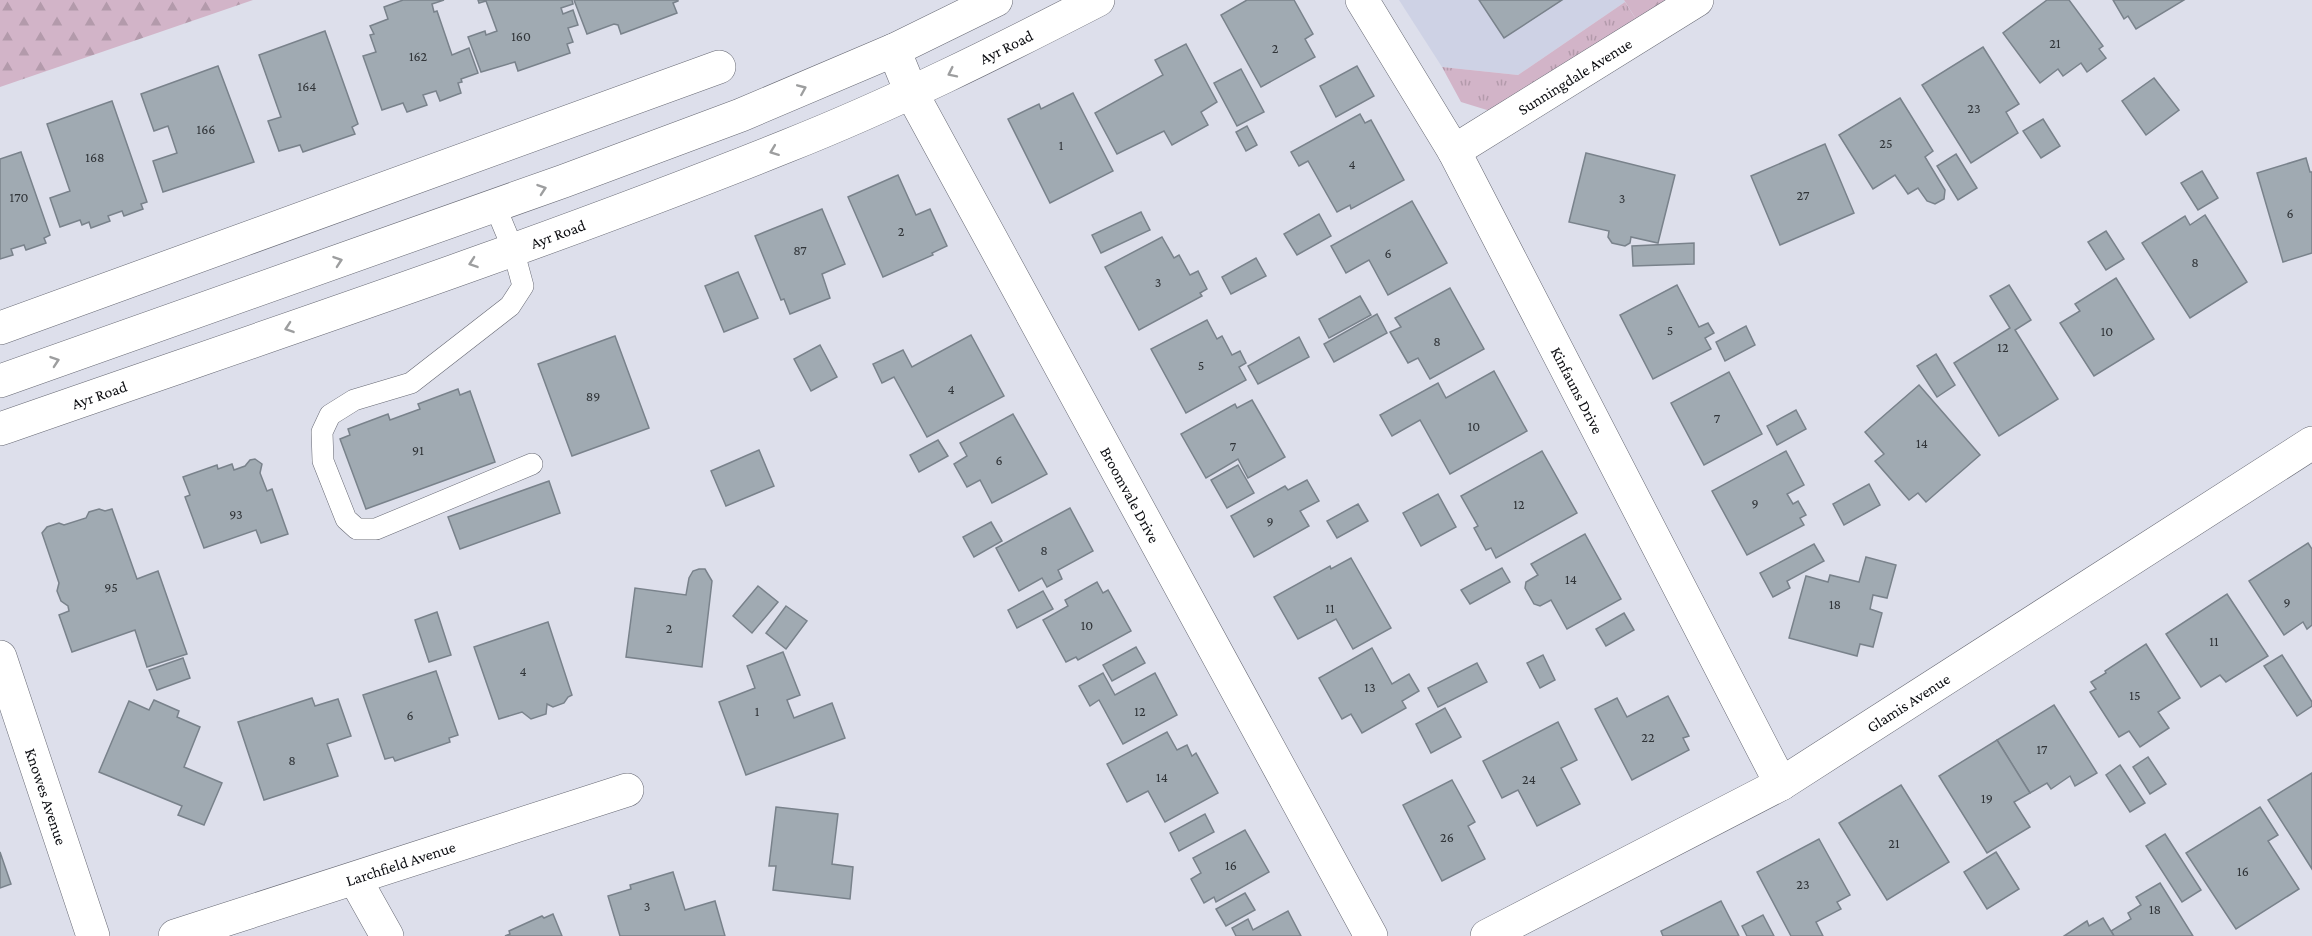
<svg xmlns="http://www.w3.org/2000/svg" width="2312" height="936" viewBox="0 0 2312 936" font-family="'Crimson Pro',serif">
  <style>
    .built { fill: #ced2e5 }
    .grass { fill: url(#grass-tufts) }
    .forest { fill: url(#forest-firs) }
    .building { fill: #a0aab2; stroke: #79828b; stroke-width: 1.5 }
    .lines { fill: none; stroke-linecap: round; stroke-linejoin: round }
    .lane-casing { stroke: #666873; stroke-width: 22 }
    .street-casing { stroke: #666873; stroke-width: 34 }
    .secondary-casing { stroke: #666873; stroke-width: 34 }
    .primary-casing { stroke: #666873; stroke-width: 34 }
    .lane { stroke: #fff; stroke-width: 21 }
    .street { stroke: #fff; stroke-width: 33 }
    .secondary { stroke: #fff; stroke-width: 33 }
    .primary { stroke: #fff; stroke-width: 33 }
    .oneway { stroke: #9d9e9f }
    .labels { text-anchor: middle; stroke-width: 4.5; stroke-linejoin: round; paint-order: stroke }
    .number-label { font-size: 14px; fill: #303438 }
    .street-label { font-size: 16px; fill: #0b0c10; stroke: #dddfeb }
  </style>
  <defs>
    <pattern id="grass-tufts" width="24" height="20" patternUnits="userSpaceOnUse" patternTransform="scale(1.5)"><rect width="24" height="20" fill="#d2b4c8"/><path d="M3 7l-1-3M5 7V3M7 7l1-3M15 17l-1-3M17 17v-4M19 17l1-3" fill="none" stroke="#b39aab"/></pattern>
    <pattern id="forest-firs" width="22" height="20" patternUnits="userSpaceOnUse" patternTransform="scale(1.5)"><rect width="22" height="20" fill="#d2b4c8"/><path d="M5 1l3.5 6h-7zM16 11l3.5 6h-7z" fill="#b39aab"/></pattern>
  </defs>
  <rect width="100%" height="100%" fill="#dddfeb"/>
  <path class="built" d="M1399,0H1624L1625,2L1518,75L1442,67Z"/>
  <path class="grass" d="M1625,2L1637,21L1500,114L1461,102L1442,67L1518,75Z"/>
  <g class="forest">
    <path d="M0,0H253L0,87Z"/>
    <path d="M1624,0H1671L1637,21Z"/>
  </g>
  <g class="building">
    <path d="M403,0H444L432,4L434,12L437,11L452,55L469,48L478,73L461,79L462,82L458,83L461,93L440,101L436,91L423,95L427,105L407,112L403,103L382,110L363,56L376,52L370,35L374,34L370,26L388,19L384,7Z"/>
    <path d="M478,0H572L573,4L561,8L563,14L573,10L578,25L568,28L573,42L567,44L570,53L518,71L515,62L481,72L468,37L485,31L486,35L497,31L486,1L479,3Z"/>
    <path d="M574,0H678V1L673,3L677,13L621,34L618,25L614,24L587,34Z"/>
    <path d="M1247,0H1294L1313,34L1305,39L1315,57L1261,87L1221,15Z"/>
    <path d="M1479,0H1562L1504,38Z"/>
    <path d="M2047,0H2069L2103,46L2099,49L2106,58L2087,72L2081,63L2063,76L2058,69L2040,83L2003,33Z"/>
    <path d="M2113,0H2184L2136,29L2128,16L2124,19Z"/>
    <path d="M325,31L358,124L352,127L355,134L303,152L300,145L279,151L268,121L281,117L259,55Z"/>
    <path d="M1186,44L1217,102L1201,112L1208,125L1172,145L1164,131L1117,154L1095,113L1163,75L1155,60Z"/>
    <path d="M1983,47L2019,104L2006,112L2018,133L1971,163L1922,85Z"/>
    <path d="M218,66L254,162L163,192L153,161L177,153L168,126L154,131L141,94Z"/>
    <path d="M1357,66L1374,96L1336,117L1320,86Z"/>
    <path d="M1241,69L1264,112L1237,126L1214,83Z"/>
    <path d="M2154,78L2179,110L2146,135L2122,101Z"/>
    <path d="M1073,93L1113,171L1050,203L1008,119L1039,104L1041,109Z"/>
    <path d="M1900,98L1933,151L1925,157L1945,190L1944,199L1935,204L1927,201L1918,188L1908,194L1895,175L1873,189L1839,135Z"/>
    <path d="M112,101L147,202L141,204L143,209L124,216L122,211L108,216L110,221L91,228L89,222L82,225L80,220L60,227L50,198L70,191L47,124Z"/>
    <path d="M1360,114L1365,123L1371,120L1404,180L1351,209L1350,205L1337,212L1308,161L1299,166L1291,152Z"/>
    <path d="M2043,119L2060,146L2041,158L2023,131Z"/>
    <path d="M1247,126L1257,145L1246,151L1236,132Z"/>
    <path d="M1825,144L1854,213L1780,245L1751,176Z"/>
    <path d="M21,152L50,235L44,238L46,243L26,250L24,245L11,249L13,255L0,259V159Z"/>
    <path d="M1586,153L1675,175L1658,243L1631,237L1630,243L1625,246L1612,243L1608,237L1609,231L1569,222Z"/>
    <path d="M1956,154L1977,188L1958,200L1937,166Z"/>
    <path d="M2306,158L2310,172H2312V253L2283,262L2257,173Z"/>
    <path d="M2202,171L2218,198L2198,210L2181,183Z"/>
    <path d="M898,175L916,215L930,209L947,246L932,253L933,255L883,277L848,197Z"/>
    <path d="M1412,201L1447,263L1388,295L1369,260L1346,273L1331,246Z"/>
    <path d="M822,209L845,264L822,274L830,298L790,314L784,299L781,300L755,236Z"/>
    <path d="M1141,212L1150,230L1101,253L1092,235Z"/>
    <path d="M1319,214L1331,236L1297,255L1284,234Z"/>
    <path d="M2205,215L2247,282L2190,318L2142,243L2185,216L2190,225Z"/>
    <path d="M2106,231L2124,259L2106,270L2088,242Z"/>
    <path d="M1162,237L1174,258L1179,255L1190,275L1198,271L1207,289L1200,293L1202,296L1139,330L1105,267Z"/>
    <path d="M1694,243V264L1633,266L1632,246Z"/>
    <path d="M1256,258L1266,276L1231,294L1222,277Z"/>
    <path d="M738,272L758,318L724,332L705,286Z"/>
    <path d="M2116,278L2154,339L2094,376L2060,323L2080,311L2075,304Z"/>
    <path d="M1677,285L1699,327L1708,323L1714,333L1705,338L1711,349L1653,379L1620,315Z"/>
    <path d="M2009,285L2031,320L2015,330L2058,399L1999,436L1954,363L2010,328L1990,296Z"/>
    <path d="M1450,288L1484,349L1430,379L1418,358L1408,363L1390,332L1401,327L1395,318Z"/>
    <path d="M1360,296L1371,315L1329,338L1319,319Z"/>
    <path d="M1377,314L1387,333L1334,362L1324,344Z"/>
    <path d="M1207,320L1217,339L1222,336L1232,355L1240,351L1246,363L1239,367L1246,380L1186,413L1151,349Z"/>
    <path d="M1746,326L1755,345L1725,361L1716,342Z"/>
    <path d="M971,335L1004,396L927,437L894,377L882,383L873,364L903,350L912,367Z"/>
    <path d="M615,336L649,428L572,456L538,364Z"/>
    <path d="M1299,337L1309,357L1258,384L1248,366Z"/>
    <path d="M820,345L837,377L811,391L794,359Z"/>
    <path d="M1936,354L1955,385L1937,397L1917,366Z"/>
    <path d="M1494,371L1527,431L1450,474L1420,420L1392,436L1380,415L1438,383L1446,398Z"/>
    <path d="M1729,372L1762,434L1704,465L1671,403Z"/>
    <path d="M1919,385L1980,455L1926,502L1918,493L1909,500L1875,461L1884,454L1865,432Z"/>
    <path d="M458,389L460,395L470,391L495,462L366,509L340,439L350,435L348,429L388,414L390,420L420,409L418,404Z"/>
    <path d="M1252,400L1285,457L1248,478L1238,459L1206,478L1181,434L1235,404L1237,408Z"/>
    <path d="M1796,410L1806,429L1777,445L1767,426Z"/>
    <path d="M1013,414L1047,474L992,503L980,480L967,487L954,464L967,456L960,443Z"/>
    <path d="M938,440L948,456L919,472L910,455Z"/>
    <path d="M759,450L774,486L726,506L711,471Z"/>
    <path d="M1542,451L1577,513L1496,558L1491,548L1486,550L1474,528L1478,526L1461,496Z"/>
    <path d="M1786,451L1804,485L1787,494L1793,504L1798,501L1806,515L1800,518L1804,525L1747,555L1712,491Z"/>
    <path d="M255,459L262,464L260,473L267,491L272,489L288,534L261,543L256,530L204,548L185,497L190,495L183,477L217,465L218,469L232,464L234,470L245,466L250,460Z"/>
    <path d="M1238,465L1254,493L1227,508L1211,480Z"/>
    <path d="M1307,480L1319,501L1300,511L1309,526L1254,557L1231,516L1285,486L1288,490Z"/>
    <path d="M549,481L560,513L460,549L448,517Z"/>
    <path d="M1869,484L1880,505L1844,525L1833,504Z"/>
    <path d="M1438,494L1456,527L1421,546L1403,513Z"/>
    <path d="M1358,504L1368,521L1337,538L1327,521Z"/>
    <path d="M1070,508L1093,551L1058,570L1062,579L1047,587L1042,578L1019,591L996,548Z"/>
    <path d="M99,509L105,511L112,509L137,579L158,571L187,654L147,667L135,630L72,652L59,615L69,611L68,606L61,601L57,591L59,583L42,533L47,527L59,523L64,525L86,518L89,512Z"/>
    <path d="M991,522L1002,541L974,557L963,537Z"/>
    <path d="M1585,534L1621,599L1567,629L1551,600L1540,606L1534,604L1525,588L1526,582L1538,575L1531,564Z"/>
    <path d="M2308,543L2312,549V625L2307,629L2303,622L2284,635L2249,581Z"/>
    <path d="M1814,544L1824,561L1787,581L1790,588L1773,597L1760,573Z"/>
    <path d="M1866,557L1896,565L1887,598L1873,595L1870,609L1882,613L1873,647L1860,644L1857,656L1789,638L1806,576L1828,582L1830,575L1859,582Z"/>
    <path d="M1351,558L1391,628L1353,649L1336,619L1298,639L1274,597L1330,566L1331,569Z"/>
    <path d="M1502,568L1510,582L1470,604L1461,590Z"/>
    <path d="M699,569H705L712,581L702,667L626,657L635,588L686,595L689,578L693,571Z"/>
    <path d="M1097,582L1103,593L1108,590L1131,631L1078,660L1076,657L1066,662L1043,620L1068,606L1065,600Z"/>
    <path d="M758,586L778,602L752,633L733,616Z"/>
    <path d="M1043,591L1053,609L1017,628L1008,610Z"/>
    <path d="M2227,594L2268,656L2226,682L2220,675L2201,687L2166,634Z"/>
    <path d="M786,606L807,621L786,649L766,633Z"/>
    <path d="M437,612L451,655L429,662L415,620Z"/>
    <path d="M1624,613L1634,630L1606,646L1596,629Z"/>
    <path d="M548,622L572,695L568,697L564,703L553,707L547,704L546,714L531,719L522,712L499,719L474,647Z"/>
    <path d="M2146,644L2180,698L2158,712L2169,728L2140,747L2129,731L2119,737L2090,692L2096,689L2091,682L2106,673L2105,671Z"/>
    <path d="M1136,647L1145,663L1112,681L1103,665Z"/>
    <path d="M1372,648L1392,684L1409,674L1419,691L1402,701L1406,708L1362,733L1351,714L1342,719L1319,678Z"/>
    <path d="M783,652L800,695L787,700L794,718L832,703L845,738L746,775L719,702L755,688L747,666Z"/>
    <path d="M1543,655L1555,680L1540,688L1527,663Z"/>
    <path d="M2282,655L2312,702V706L2297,716L2264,666Z"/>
    <path d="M183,658L190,678L157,690L149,670Z"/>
    <path d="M1477,663L1487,682L1438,707L1428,688Z"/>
    <path d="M436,671L458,735L449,738L450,742L395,761L393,757L385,759L363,695Z"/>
    <path d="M1103,673L1115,695L1155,673L1177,715L1123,744L1099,700L1090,706L1079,686Z"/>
    <path d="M1668,696L1689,736L1683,738L1689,750L1632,780L1595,709L1617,698L1627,717Z"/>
    <path d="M312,698L315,706L338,699L351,736L327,744L338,776L264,800L238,722Z"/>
    <path d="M154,700L179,711L177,717L200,727L184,767L222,783L204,825L178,815L182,806L99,772L129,701L149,710Z"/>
    <path d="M2054,705L2097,773L2075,786L2070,776L2051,789L2047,783L2030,793L1997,740Z"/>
    <path d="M1445,708L1461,737L1431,753L1416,724Z"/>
    <path d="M1558,722L1577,760L1561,768L1580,804L1537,826L1518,790L1502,798L1483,761Z"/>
    <path d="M1167,732L1177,750L1187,745L1192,756L1196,753L1218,793L1165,822L1148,791L1127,802L1107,764Z"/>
    <path d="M1997,740L2030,793L2014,802L2030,827L1987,853L1939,776Z"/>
    <path d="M2148,757L2166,784L2150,794L2133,767Z"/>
    <path d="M2120,765L2145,803L2130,812L2106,775Z"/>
    <path d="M2312,773V869L2268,800Z"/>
    <path d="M1452,780L1475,822L1468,826L1485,859L1442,881L1403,805Z"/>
    <path d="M1901,785L1949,862L1887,900L1839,823Z"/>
    <path d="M776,807L838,814L832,864L853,867L850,899L773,890L776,866H769Z"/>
    <path d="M2260,807L2278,835L2268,841L2299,889L2236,929L2186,853Z"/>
    <path d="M1205,814L1214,832L1179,851L1170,833Z"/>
    <path d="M1245,830L1269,872L1216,902L1214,897L1204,903L1191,879L1201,873L1193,858Z"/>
    <path d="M2165,834L2201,890L2182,902L2146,846Z"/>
    <path d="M1819,839L1850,895L1837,902L1841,909L1816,922L1823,936H1791L1757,872Z"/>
    <path d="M0,852L11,884L0,888Z"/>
    <path d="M1996,852L2019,889L1987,909L1964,872Z"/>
    <path d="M673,872L685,910L715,901L725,936H620L608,896L631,889L630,885Z"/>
    <path d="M2160,883L2193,936H2114L2111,931L2131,919L2128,913L2141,905L2136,897Z"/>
    <path d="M1245,893L1255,910L1226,926L1216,909Z"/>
    <path d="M1721,901L1739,936H1663L1661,931Z"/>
    <path d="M1288,911L1301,936H1236L1232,928L1248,919L1253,930Z"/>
    <path d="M553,914L562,936H505L510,934L509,931L542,916L544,918Z"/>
    <path d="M1763,915L1774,936H1747L1742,926Z"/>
    <path d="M2103,918L2114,936H2064L2087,921L2089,926Z"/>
  </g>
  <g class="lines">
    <defs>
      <path id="lane" d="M495,206L513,249L523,286L510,306L411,383L354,400L330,415L322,432L323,461L346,519L357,529H376L532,464"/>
      <g id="street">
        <path id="s1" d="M1362,0L1454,151L1781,784"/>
        <path id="s2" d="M1454,151L1697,0"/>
        <path d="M0,328L719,67"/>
        <path id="s3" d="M0,657L93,936"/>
        <path d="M355,879L387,936"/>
        <path id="s4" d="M175,936L627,790"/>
        <path id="s5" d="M1487,936L1781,784L2312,443"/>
      </g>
      <g id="secondary">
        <path id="s6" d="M894,50L911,92L1371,936"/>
      </g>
      <g id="primary">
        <path d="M0,381L564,181L741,115L894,50L996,0"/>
        <path id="s7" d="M0,429C263,337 528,250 787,146C893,104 997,52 1098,0"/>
      </g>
    </defs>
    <use href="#lane" class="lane-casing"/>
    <use href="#street" class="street-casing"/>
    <use href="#secondary" class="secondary-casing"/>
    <use href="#primary" class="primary-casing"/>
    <use href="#lane" class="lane"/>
    <use href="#street" class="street"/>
    <use href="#secondary" class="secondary"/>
    <use href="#primary" class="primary"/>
  </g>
  <defs><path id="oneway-chevron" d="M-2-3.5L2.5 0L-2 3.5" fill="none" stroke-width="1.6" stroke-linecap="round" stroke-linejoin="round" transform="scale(1.5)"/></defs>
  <g class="oneway">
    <use href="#oneway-chevron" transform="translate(952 73) rotate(154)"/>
    <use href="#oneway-chevron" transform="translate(802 89) rotate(-23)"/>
    <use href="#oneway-chevron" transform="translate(774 151) rotate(159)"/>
    <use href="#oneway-chevron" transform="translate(542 189) rotate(-19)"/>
    <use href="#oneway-chevron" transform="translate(338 261) rotate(-19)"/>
    <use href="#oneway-chevron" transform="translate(473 263) rotate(161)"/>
    <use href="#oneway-chevron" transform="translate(289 328) rotate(161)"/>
    <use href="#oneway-chevron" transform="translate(55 361) rotate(-19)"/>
  </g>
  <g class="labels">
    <g class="number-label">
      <text x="521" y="41">160</text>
      <text x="2055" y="48">21</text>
      <text x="1275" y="53">2</text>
      <text x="418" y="61">162</text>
      <text x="307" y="91">164</text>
      <text x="1974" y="113">23</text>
      <text x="206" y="134">166</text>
      <text x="1886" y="148">25</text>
      <text x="1061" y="150">1</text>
      <text x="95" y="162">168</text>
      <text x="1352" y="169">4</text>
      <text x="1803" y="200">27</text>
      <text x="19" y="202">170</text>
      <text x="1622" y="203">3</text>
      <text x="2290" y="218">6</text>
      <text x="901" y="236">2</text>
      <text x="800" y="255">87</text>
      <text x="1388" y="258">6</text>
      <text x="2195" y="267">8</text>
      <text x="1158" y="287">3</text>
      <text x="1670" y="335">5</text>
      <text x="2107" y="336">10</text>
      <text x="1437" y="346">8</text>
      <text x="2003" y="352">12</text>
      <text x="1201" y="370">5</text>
      <text x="951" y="394">4</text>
      <text x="593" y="401">89</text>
      <text x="1717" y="423">7</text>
      <text x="1474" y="431">10</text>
      <text x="1922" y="448">14</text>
      <text x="1233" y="451">7</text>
      <text x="418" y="455">91</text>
      <text x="999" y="465">6</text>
      <text x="1755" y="508">9</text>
      <text x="1519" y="509">12</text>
      <text x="236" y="519">93</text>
      <text x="1270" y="526">9</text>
      <text x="1044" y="555">8</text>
      <text x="1571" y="584">14</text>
      <text x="111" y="592">95</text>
      <text x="2287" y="607">9</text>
      <text x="1835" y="609">18</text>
      <text x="1330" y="613">11</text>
      <text x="1087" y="630">10</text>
      <text x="669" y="633">2</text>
      <text x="2214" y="646">11</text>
      <text x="523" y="676">4</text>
      <text x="1370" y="692">13</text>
      <text x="2135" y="700">15</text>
      <text x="757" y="716">1</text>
      <text x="1140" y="716">12</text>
      <text x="410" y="720">6</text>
      <text x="1648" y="742">22</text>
      <text x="2042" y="754">17</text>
      <text x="292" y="765">8</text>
      <text x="1162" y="782">14</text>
      <text x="1529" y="784">24</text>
      <text x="1987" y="803">19</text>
      <text x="1447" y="842">26</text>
      <text x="1894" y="848">21</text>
      <text x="1231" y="870">16</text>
      <text x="2243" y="876">16</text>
      <text x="1803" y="889">23</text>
      <text x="647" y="911">3</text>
      <text x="2155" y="914">18</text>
    </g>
    <g class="street-label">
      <text dy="6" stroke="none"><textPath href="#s7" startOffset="1077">Ayr Road</textPath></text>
      <text dy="6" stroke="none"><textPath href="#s2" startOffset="142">Sunningdale Avenue</textPath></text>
      <text dy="6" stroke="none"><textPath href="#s7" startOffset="591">Ayr Road</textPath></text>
      <text dy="6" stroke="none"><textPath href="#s1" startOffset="446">Kinfauns Drive</textPath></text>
      <text dy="6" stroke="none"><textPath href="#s7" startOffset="105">Ayr Road</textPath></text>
      <text dy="6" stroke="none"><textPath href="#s6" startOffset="504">Broomvale Drive</textPath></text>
      <text dy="6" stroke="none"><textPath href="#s5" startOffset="482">Glamis Avenue</textPath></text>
      <text dy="6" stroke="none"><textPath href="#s3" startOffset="147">Knowes Avenue</textPath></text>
      <text dy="6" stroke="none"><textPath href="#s4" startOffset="237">Larchfield Avenue</textPath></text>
    </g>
  </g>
</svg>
